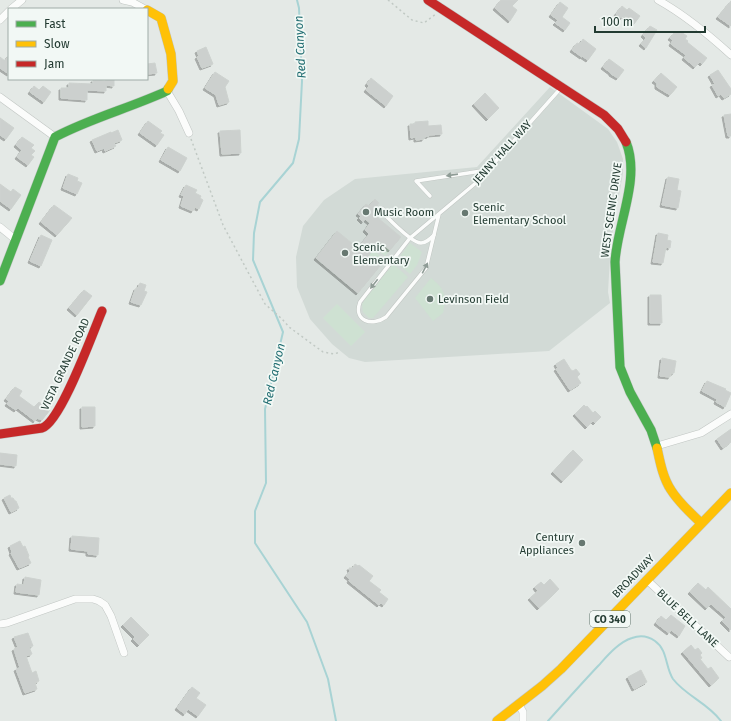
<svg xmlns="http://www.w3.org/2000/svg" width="731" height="721" viewBox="0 0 731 721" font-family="'Fira Sans',sans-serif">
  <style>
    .built { fill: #d2dad6 }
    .green { fill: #cee1d2 }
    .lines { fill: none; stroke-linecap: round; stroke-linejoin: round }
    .stream { stroke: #a8d3d4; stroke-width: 2 }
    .building { fill: #ccd0ce; stroke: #cdd2cf; filter: url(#shadow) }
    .lane-casing { stroke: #c1c6c3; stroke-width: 4.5 }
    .street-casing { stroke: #c1c6c3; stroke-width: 8 }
    .fast-casing { stroke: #c0c6c3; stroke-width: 10 }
    .slow-casing { stroke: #c0c6c3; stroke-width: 10 }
    .jam-casing { stroke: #c0c6c3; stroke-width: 10 }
    .path { stroke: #c1c9c4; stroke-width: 1.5; stroke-dasharray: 2 3; stroke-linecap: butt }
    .lane { stroke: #fbfcfb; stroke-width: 3.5 }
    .street { stroke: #fbfcfb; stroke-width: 7 }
    .fast { stroke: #4caf50; stroke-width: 9 }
    .slow { stroke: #ffc107; stroke-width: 9 }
    .jam { stroke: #c62828; stroke-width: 9 }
    .oneway { fill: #8f9c96 }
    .poi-dot { fill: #677871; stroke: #f2f8f5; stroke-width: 1.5 }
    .labels { text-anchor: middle; stroke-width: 3.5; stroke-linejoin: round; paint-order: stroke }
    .shield { fill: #f2f8f5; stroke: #61746c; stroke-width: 1 }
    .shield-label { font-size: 10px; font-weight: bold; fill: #233b32 }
    .street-label { font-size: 11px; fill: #233b32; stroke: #f2f8f5 }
    .poi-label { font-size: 11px; fill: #233b32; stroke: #f2f8f5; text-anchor: start }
    .water-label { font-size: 12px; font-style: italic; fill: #226e72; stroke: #f2f8f5 }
  </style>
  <defs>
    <filter id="shadow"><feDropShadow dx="-2" dy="2" stdDeviation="0" flood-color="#0004"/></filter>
  </defs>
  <rect width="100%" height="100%" fill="#e4e9e6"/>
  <path class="built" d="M550,87L608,129L617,142L623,159V173L611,241L608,292L610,303L549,351L365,362L349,358L332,344L310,319L297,287L296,257L303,226L324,200L355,179L477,167Z"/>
  <g class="green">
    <path d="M380,242L390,250L385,256L375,248Z"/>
    <path d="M410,243L422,252L417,265L410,274L396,262Z"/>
    <path d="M373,250L383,258L378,264L368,256Z"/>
    <path d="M393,264L408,277L373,318H369L363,312L362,304L365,299Z"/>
    <path d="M431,278C445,289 447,296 443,313L433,321L415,298Z"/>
    <path d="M337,304L365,332L351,346L323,318Z"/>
  </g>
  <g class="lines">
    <g class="stream">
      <path d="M297,0L299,8L302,81L299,139L293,163L260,202L254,233L253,260L283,332L265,409L266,483L255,511V543L307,622L328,679L336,721"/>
      <path d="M548,721C565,702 582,683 599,665C608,655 619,642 632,638C640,635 648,636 655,641C668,650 665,667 673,679C686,696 708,703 721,721"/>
    </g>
  </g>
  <g class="building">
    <path d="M501,0H518L512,6L517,10L510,21L495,8Z"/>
    <path d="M731,1V26L718,17Z"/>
    <path d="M560,2L568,8L562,17L570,23L565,30L555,23L558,20L551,15Z"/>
    <path d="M622,6L627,10L629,8L640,16L634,24L624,16L622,18L616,14Z"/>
    <path d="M650,26L657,30L646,48L641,44L646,38L643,35Z"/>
    <path d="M677,31L680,34L681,32L687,36L685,39L688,41L687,42L707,58L702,64L700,62L695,67L684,58L686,55L671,44L673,40L670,38L674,33L675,34Z"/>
    <path d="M583,39L596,49L588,60L582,56V57L572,50L577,43L580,44Z"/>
    <path d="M206,47L213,64L202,68L197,57L199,56L197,51Z"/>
    <path d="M9,55V74L0,68V57L5,61Z"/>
    <path d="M609,59L624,70L618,78L611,74V73L603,67Z"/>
    <path d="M155,63L157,73L147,74V64Z"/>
    <path d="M718,70L731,89V94L724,98L721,94L718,96L712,85L715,84L710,75Z"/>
    <path d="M215,72L229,81L225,87L229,102L219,105L216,95L205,88Z"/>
    <path d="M661,73L677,87L670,95L657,87V83L654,81Z"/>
    <path d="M371,78L393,96L386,106L366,90L369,86L367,84Z"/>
    <path d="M107,79H114V86L106,85V91L87,90V100L61,98V88H69V83L93,84V80L106,81Z"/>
    <path d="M34,86L39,90L43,86L51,92L44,102L30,92Z"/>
    <path d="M485,93L499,108L488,119L474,104Z"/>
    <path d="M731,114V136H728L724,115Z"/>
    <path d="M0,118L14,128L6,139L0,135Z"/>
    <path d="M148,121L162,131L160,133L164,135L157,145L140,133Z"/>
    <path d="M428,121V126L441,125L442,134L429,135V136L424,137V139L416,140V137L411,138L410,124H415V122Z"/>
    <path d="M118,130L122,140L114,143L116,146L105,151L104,148L97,151L92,140L111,132V133Z"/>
    <path d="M240,130L241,153L222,154L220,131Z"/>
    <path d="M22,137L34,145L31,148L35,151L31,155L34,157L28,165L17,157L22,150L16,145Z"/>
    <path d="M168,147L187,158L180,171L161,160Z"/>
    <path d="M68,174L78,178L77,181L82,183L77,194L63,188Z"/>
    <path d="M668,177L679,179L677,190L681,191L678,208L662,205Z"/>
    <path d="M0,184L11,192L13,189L21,195L11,209L0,201Z"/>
    <path d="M186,185L197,190L195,193L201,196L200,198L203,200L199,209L195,207L193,211L181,206L184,196L181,195Z"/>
    <path d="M375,199L379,203L372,213L401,237L390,250L380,242L368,256L380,266L358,293L316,258L337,231L358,248L369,234L365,230L370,223L365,219L363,222L359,218L361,216L358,214L366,204L369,206Z"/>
    <path d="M54,205L72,218L57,235L41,222Z"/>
    <path d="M658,233L668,235L667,240L671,241L670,248L666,247L663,263L653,262Z"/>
    <path d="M41,235L52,240L41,266L30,261Z"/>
    <path d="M140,283L146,285L144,291L147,292L141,305L131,302L136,288H138Z"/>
    <path d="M84,290L92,296L77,315L69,308Z"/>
    <path d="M650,295H661L662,323H650Z"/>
    <path d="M662,358L676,361L674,373H671L670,377L660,376Z"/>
    <path d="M564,359L571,370L573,371L576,369L580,374L577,377L581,383L570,390L556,369L558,368L556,364Z"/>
    <path d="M707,381L726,389L725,390L731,393L725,407L716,402L717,399L702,391Z"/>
    <path d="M15,387L22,391L19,396L34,407L39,402L50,410L42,420L37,418L35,421L18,408L16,410L7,404L9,401L6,399Z"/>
    <path d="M584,405L586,407L587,406L593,413L595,411L601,417L595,423L593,421L587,427L575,414Z"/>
    <path d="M82,407H95V426L82,427Z"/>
    <path d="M731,429V442L723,448L717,439Z"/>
    <path d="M573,450L583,460L563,481L553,472Z"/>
    <path d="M0,453L17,455L16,466L0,464Z"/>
    <path d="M10,495L11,498H13L15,501H16L19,508L11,512L4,498Z"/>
    <path d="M72,536L99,538L98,555L88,554V551L71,549Z"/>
    <path d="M20,541L23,547L25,546L29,556L28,557L31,563L19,568L11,553L12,552L10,546Z"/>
    <path d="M355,564L358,566L359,565L373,576L369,581L381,590L379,592L388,599L384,605L381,603L379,605L349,581L350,579L346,576L350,571L349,568H353Z"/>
    <path d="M25,577L41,580L39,595L16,592L17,584L24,585Z"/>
    <path d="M550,579L559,589L539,608L530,598L538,591L535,587L541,582L544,585Z"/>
    <path d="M698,583L706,590L708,587L731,609V630L722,621L726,617L711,604L707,608L690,592Z"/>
    <path d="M671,615L685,626L679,636L671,630L669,633L656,623L661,616L666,620Z"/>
    <path d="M131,617L149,635L139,645L133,639L135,637L123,625Z"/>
    <path d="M28,633L33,646L29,647L32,654L26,656L32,673L36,671L39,681L35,683L37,689L25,693L16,669L20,668L14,649L18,647L14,637Z"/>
    <path d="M691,645L695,650L698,648L702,653L700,655L702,658L700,659L708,669L711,667L719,678L711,685L683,652Z"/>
    <path d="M641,670L647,682L634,689L628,677Z"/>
    <path d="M192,687L200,693L196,698L206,705L198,716L188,709L185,714L177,708Z"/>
  </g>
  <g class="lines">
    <defs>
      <g id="lane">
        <path d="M430,196L416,181L488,170"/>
        <path d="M383,209L384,214C391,221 412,243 421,243C426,243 430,239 434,235"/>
        <path d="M439,214L426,268L386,317C372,327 353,321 360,302L410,238L477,182L560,89"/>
      </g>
      <g id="street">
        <path d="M123,0L132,2L145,9"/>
        <path d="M658,0C685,15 708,34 731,55"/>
        <path d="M11,9L22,0"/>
        <path d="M0,20L9,11"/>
        <path d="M167,91L179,111L189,133"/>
        <path d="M0,97L55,137"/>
        <path d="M0,227L16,240"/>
        <path d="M657,446L701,433L731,414"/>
        <path d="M647,580L729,657"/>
        <path d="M0,624L7,623L75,599H93L99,601L105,605L111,616L124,653"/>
        <path d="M519,705L523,712V721"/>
      </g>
      <g id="fast">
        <path d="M626,142C641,179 617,224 615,262L620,367L630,392L651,430L657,448"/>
        <path d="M0,281L55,137C91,118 130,108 167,91L168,89"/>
      </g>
      <g id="slow">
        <path d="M147,10L161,18L171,54L173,81L168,89"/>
        <path d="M657,448C660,462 663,478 671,490C679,503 691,513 701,523"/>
        <path d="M497,721L542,686L561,669L731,493"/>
      </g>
      <g id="jam">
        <path d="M428,0L604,115L618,129L626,142"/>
        <path d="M0,434L42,428C61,422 93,332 102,311"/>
      </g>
    </defs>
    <use href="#lane" class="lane-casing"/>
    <use href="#street" class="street-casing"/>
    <use href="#fast" class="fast-casing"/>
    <use href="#slow" class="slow-casing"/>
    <use href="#jam" class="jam-casing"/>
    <g class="path">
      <path d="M388,0L412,20L424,23L436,14"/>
      <path d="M191,139L223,225L265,304L282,319L289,327L323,352L334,354L340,352"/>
    </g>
    <use href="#lane" class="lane"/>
    <use href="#street" class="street"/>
    <use href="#fast" class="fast"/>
    <use href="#slow" class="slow"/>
    <use href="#jam" class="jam"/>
  </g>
  <defs><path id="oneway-solid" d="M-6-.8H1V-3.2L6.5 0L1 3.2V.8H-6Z"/></defs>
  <g class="oneway">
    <use href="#oneway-solid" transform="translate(452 175) rotate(172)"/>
    <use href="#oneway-solid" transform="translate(425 268) rotate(-63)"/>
    <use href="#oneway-solid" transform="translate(374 284) rotate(128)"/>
  </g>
  <g class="poi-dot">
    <circle cx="366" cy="212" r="4"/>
    <circle cx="465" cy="213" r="4"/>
    <circle cx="345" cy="253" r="4"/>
    <circle cx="430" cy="299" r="4"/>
    <circle cx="582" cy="543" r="4"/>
  </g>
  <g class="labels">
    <rect class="shield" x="590" y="611" width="40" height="16" rx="3"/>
    <g class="shield-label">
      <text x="610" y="623">CO 340</text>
    </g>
    <g class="street-label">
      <text transform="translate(502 152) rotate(-48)" y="4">JENNY HALL WAY</text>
      <text transform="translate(611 210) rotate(-82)" y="4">WEST SCENIC DRIVE</text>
      <text transform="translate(65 364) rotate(-65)" y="4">VISTA GRANDE ROAD</text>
      <text transform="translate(633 576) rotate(-46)" y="4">BROADWAY</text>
      <text transform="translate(688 618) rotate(43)" y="4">BLUE BELL LANE</text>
    </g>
    <g class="poi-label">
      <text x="473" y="211">Scenic<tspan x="473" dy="13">Elementary School</tspan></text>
      <text x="374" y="216">Music Room</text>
      <text x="353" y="251">Scenic<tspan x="353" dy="13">Elementary</tspan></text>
      <text x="438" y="303">Levinson Field</text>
      <text x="574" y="541" text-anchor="end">Century<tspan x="574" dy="13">Appliances</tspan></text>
    </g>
    <g class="water-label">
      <text transform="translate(300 47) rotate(-93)" y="4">Red Canyon</text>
      <text transform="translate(274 374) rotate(-77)" y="4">Red Canyon</text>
    </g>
  </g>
  <rect x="8" y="8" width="140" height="72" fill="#f2f8f5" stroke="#9faca7"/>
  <rect x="16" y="21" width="20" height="6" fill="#4caf50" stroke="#9faca7"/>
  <text x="44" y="28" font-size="12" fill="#233b32">Fast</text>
  <rect x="16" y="41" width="20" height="6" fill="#ffc107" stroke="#9faca7"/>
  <text x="44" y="48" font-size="12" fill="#233b32">Slow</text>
  <rect x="16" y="61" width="20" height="6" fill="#c62828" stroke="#9faca7"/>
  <text x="44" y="68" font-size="12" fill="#233b32">Jam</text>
  <path d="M595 26v6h110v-6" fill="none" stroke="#233b32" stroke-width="2"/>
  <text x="601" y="26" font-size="12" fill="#233b32" stroke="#f2f8f5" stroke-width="3" paint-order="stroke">100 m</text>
</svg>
